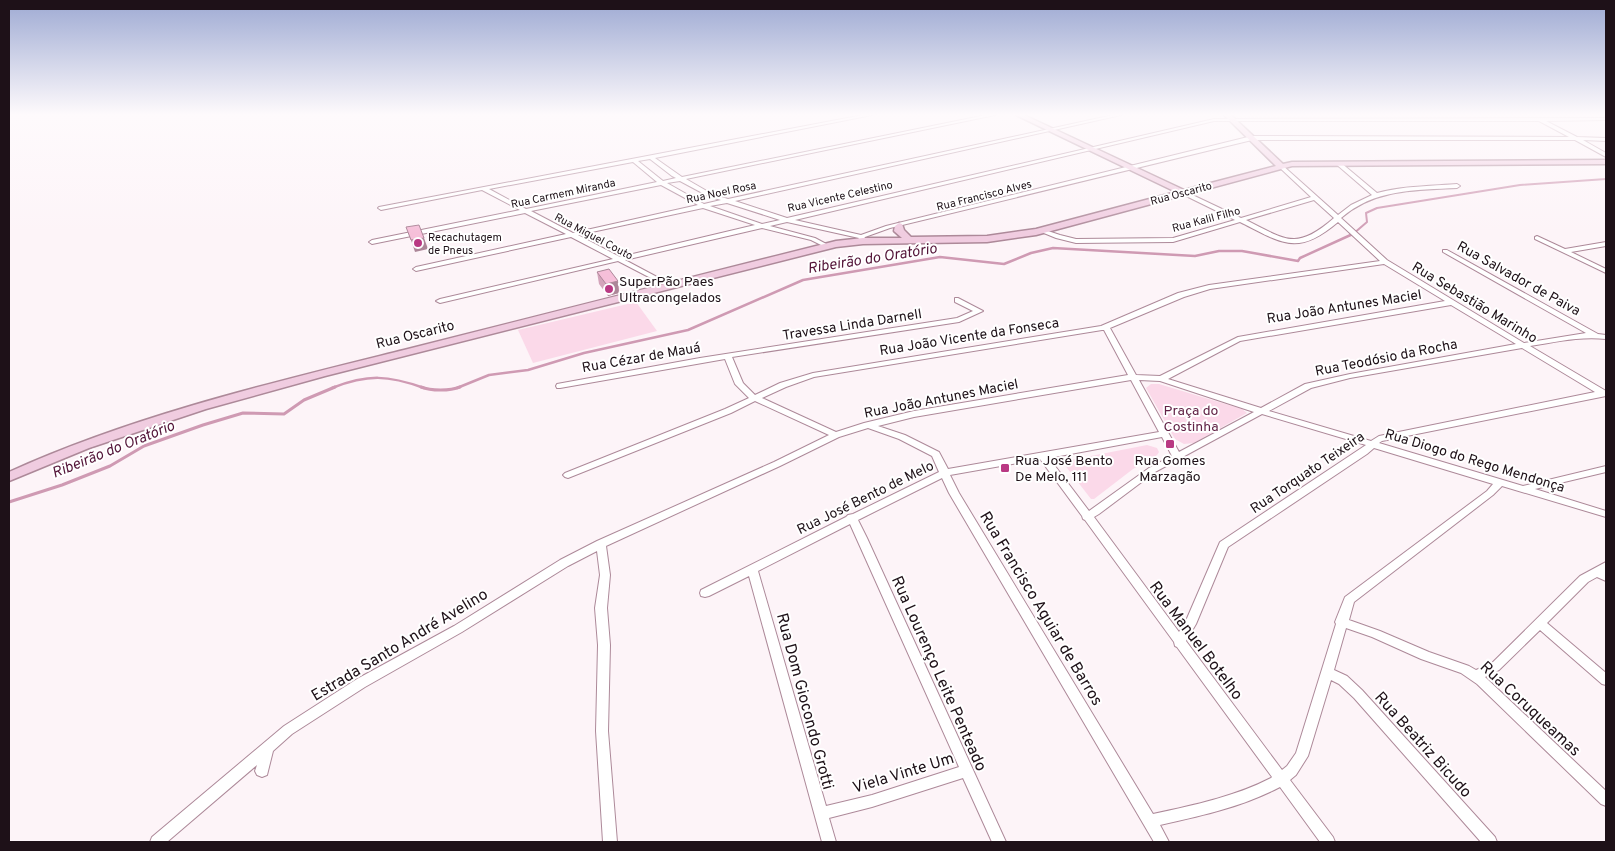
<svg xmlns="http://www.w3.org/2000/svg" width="1615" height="851" viewBox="0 0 1615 851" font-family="Overpass,sans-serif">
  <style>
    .green { fill: #fbd9e9 }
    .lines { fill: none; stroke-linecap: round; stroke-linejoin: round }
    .stream-far2 { stroke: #cf9ab3; stroke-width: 2 }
    .stream-far1 { stroke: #cf9ab3; stroke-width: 2.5 }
    .stream { stroke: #cf9ab3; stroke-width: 3 }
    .street-casing { stroke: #ad8999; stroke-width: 2 }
    .secondary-casing { stroke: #ad8999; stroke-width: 3 }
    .street { fill: #fff; fill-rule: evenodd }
    .secondary { fill: #f0cce0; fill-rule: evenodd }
    .wall { fill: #d4a4bb }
    .shaded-wall { fill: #ac8698 }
    .building { fill: #f6bfd9; stroke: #ac8698 }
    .poi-dot { fill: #b93983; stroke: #fff; stroke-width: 2 }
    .labels { text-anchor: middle; stroke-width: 4; stroke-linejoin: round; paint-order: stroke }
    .far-street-label { font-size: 11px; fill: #1e1118; stroke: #fff }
    .far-poi-label { font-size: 11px; fill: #1e1118; stroke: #fff; text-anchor: start }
    .street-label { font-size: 14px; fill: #1e1118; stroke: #fff }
    .poi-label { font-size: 14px; fill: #1e1118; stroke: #fff; text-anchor: start }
    .park-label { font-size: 14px; fill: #602245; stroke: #fff }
    .water-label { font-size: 15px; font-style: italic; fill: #531438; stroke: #fff }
    .near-street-label { font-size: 16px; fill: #1e1118; stroke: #fff }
  </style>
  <rect width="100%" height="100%" fill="#fdf4f8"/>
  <g class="green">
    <path d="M636,302L657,331L533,363L518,330Z"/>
    <path d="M1151,384H1159L1242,409L1247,413L1194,443L1184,444L1175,439L1146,388Z"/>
    <path d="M1147,445L1157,448L1159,452L1157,455L1133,469L1094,499H1091L1064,464L1065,461Z"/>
  </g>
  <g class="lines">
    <path class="stream-far2" d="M1353,234L1367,222L1366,213L1377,208L1520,185L1606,179"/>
    <g class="stream-far1">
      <path d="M332,388C368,374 388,375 424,388"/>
      <path d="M457,388L489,375L528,370L584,353L688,330L803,280L940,257L1004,264L1031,253L1053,248L1195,256L1219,251H1242L1298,261L1300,258L1355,233"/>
    </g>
    <g class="stream">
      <path d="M421,387C431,391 450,391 460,387"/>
      <path d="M9,502L62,485L110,466L144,446L203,425L243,413L284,414L304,400L335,387"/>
    </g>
    <defs>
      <g id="street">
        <path d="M863,115H872L655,158L682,177L986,115H995L686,179L712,194L728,199L1113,115H1121L735,201L787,218L1214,119L1606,118V120L1546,121L1577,137L1606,138V141L1583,140L1606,153V157L1575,140H1252L890,228L865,237L862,242L860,243L857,241L859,238L787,222L770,226L815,238L830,246L829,247H825L811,240L762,228L625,260L672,285V287L670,288L618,261L440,303L436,301L440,299L613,259L571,237L416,271L413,269L416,267L566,234L525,213L372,244L369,242L372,240L520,210L482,190L381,210L378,208L379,207ZM1214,121H1539L1569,137L1252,136L886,226L861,235L795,220ZM650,159L672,176L676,178L663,181L638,161ZM633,162L657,182L526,209L489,189ZM680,181L708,196L721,200L704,204L667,183ZM661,185L698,205L573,233L531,211ZM727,203L780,220L762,224L710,206ZM703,208L755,225L620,257L578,235Z"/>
        <path d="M1336,162H1340L1377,193C1403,186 1430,186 1457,184L1460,186L1457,188C1415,190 1374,189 1341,218L1387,260L1524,343L1586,333L1443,252V250H1447L1598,334L1606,335V339C1580,336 1556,342 1530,346L1606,391V396L1382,441L1379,443L1523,486L1606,466V472L1535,489L1606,511V517L1502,486L1493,495L1354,602L1349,620L1380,631L1429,652L1469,666L1476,670L1491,664L1580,576L1606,562V571L1605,572H1606V581L1597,577L1588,582L1547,623L1606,673V685L1602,684L1540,630L1499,670L1485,677L1606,791V806L1601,804L1477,684L1461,673L1421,659L1372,637L1346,628L1334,670L1347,676L1362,690L1495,837L1497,842H1481L1354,698L1339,684L1331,680L1308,756L1296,775L1290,780L1333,837L1335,842H1320L1280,787C1242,807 1201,816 1160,825L1169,842H1154L949,493L942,478L858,520L867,538L1006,842H992L963,778L872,807L829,818L836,842H822L749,576L709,596L705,597L701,596L700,593L701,590L846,517L848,515L853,514L939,472L932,456L899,439L868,428L839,437L780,466L606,546L610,575L607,608L610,645L608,731L617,842H603L596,731L598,645L595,608L600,575L597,551L568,566L462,632L365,687L292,734L273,751L267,775L262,777L257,775L255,771L257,765L167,842H150L152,837L284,726L357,679L454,626L560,560L597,541L774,462L829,435L755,401L731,413L568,478L565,477L563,475L565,473L725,409L749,398L735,384L725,359L560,388H557L556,386L557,384L700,358L957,318L973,311L955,302V298H958L983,311L959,322L732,357L743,383L755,395L780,383L813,373L1101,326L1178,293L1209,285L1380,261L1338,222C1297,257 1282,243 1240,222L1173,242L1076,243L1056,238L1039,231L1042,229L1060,235L1076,239L1173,238L1235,220L1180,193V191H1184L1241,218L1311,197L1279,167L1278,166L1281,164L1338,215L1351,205L1372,195L1336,164ZM1314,200L1334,218C1296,251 1286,240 1246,220ZM1384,264L1445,301L1238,337L1160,376L1136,375L1110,328L1184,297L1210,289ZM1451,305L1516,344L1350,374L1305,384L1261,408L1168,379L1240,341ZM1102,330H1104L1128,375L914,411L864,423L836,432L762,398L786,387L814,377ZM1522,348L1595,392L1379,436L1371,441L1269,411L1311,388L1350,378ZM1131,380L1159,432L948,469L939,452L905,435L878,426L914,417ZM1139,380L1160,381L1254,412L1179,452ZM1262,414L1366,445L1220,542L1185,623L1179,632L1094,517L1099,514L1155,472ZM1162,437L1172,456L1149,468L1089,511L1049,458ZM1374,448L1493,484L1487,491L1345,597L1335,622L1336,624L1296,753L1287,766L1282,770L1186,641L1196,624L1228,547L1367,454ZM1040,459L1082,516L1083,519L1085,520L1174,642L1175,646L1177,647L1272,777L1271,778C1234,797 1194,805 1153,814L959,493L950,475ZM850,524L959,767L872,795L826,806L758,571Z"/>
        <path d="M1537,236L1565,249L1606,242V246L1571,252L1606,269V273L1535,239V237Z"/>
      </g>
      <path id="secondary" d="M1016,115H1024L1184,190L1276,166L1224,115H1231L1283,164L1292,162L1606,160V164L1292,166L1036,235L987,242L863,244L836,247L325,376L206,409L89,448L9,481V472C135,415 271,383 404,350C548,313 692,277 836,241L863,238H902L894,231L895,226L899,223L902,224L904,230L911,237L987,236L1036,229L1176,192Z"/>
    </defs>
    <use href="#street" class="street-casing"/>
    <use href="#secondary" class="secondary-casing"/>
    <use href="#street" class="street"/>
    <use href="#secondary" class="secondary"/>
  </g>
  <path class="wall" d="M597,272L618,281L619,293L608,296L599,284Z"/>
  <g class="shaded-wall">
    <path d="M424,238L428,249L415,252L411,240Z"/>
    <path d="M618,281L619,293L608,296L606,284Z"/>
  </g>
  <g class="building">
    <path d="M419,225L424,238L411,240L406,227Z"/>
    <path d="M609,269L618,281L606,284L597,272Z"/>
  </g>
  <linearGradient id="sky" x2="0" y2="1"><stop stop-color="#9eaad3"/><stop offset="0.49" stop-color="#fefafc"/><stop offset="1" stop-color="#fefafc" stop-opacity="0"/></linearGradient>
  <rect width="1615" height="234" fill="url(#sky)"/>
  <g class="poi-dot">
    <circle cx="418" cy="243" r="5"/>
    <circle cx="609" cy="289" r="5"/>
    <rect x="1165" y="439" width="10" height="10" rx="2.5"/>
    <rect x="1000" y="463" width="10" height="10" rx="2.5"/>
  </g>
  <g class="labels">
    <g class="far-street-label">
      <text transform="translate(721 192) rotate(-12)" y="4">Rua Noel Rosa</text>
      <text transform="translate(563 193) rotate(-12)" y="4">Rua Carmem Miranda</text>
      <text transform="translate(1181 193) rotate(-15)" y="4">Rua Oscarito</text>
      <text transform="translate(984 195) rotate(-14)" y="4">Rua Francisco Alves</text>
      <text transform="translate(840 196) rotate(-13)" y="4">Rua Vicente Celestino</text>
      <text transform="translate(1206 219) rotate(-15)" y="4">Rua Kalil Filho</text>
      <text transform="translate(594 236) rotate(28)" y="4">Rua Miguel Couto</text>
    </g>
    <g class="far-poi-label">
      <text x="428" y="241">Recachutagem<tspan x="428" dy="13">de Pneus</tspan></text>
    </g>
    <g class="street-label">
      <text transform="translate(1519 278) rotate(29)" y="5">Rua Salvador de Paiva</text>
      <text transform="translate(1475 302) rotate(31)" y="5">Rua Sebastião Marinho</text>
      <text transform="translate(1344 306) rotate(-9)" y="5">Rua João Antunes Maciel</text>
      <text transform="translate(852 324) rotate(-9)" y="5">Travessa Linda Darnell</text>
      <text transform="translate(415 334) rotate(-14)" y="5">Rua Oscarito</text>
      <text transform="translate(969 336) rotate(-9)" y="5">Rua João Vicente da Fonseca</text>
      <text transform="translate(641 357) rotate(-10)" y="5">Rua Cézar de Mauá</text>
      <text transform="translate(1386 357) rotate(-11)" y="5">Rua Teodósio da Rocha</text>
      <text transform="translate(941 398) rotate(-11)" y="5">Rua João Antunes Maciel</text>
      <text transform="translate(1475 460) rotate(17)" y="5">Rua Diogo do Rego Mendonça</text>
      <text transform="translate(1307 472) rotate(-34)" y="5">Rua Torquato Teixeira</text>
      <text transform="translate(865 497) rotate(-26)" y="5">Rua José Bento de Melo</text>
    </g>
    <g class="poi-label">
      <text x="619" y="286">SuperPão Paes<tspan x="619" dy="16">Ultracongelados</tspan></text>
      <text x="1015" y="465">Rua José Bento<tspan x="1015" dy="16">De Melo, 111</tspan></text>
      <text x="1170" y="465" text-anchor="middle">Rua Gomes<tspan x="1170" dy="16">Marzagão</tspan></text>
    </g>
    <g class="park-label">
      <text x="1191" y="415">Praça do<tspan x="1191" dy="16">Costinha</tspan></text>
    </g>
    <g class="water-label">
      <text transform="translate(872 258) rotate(-9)" y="5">Ribeirão do Oratório</text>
      <text transform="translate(113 449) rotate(-22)" y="5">Ribeirão do Oratório</text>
    </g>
    <g class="near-street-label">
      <text transform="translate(1042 608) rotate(59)" y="6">Rua Francisco Aguiar de Barros</text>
      <text transform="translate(1197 640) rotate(53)" y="6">Rua Manuel Botelho</text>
      <text transform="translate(399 644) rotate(-31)" y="6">Estrada Santo André Avelino</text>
      <text transform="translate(940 673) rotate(66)" y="6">Rua Lourenço Leite Penteado</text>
      <text transform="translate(806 701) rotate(75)" y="6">Rua Dom Giocondo Grotti</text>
      <text transform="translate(1531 708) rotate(43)" y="6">Rua Coruqueamas</text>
      <text transform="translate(1424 744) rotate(48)" y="6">Rua Beatriz Bicudo</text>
      <text transform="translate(903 772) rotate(-17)" y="6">Viela Vinte Um</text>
    </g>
  </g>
  <rect width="1615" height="851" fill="none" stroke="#1e1118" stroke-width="20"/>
</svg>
